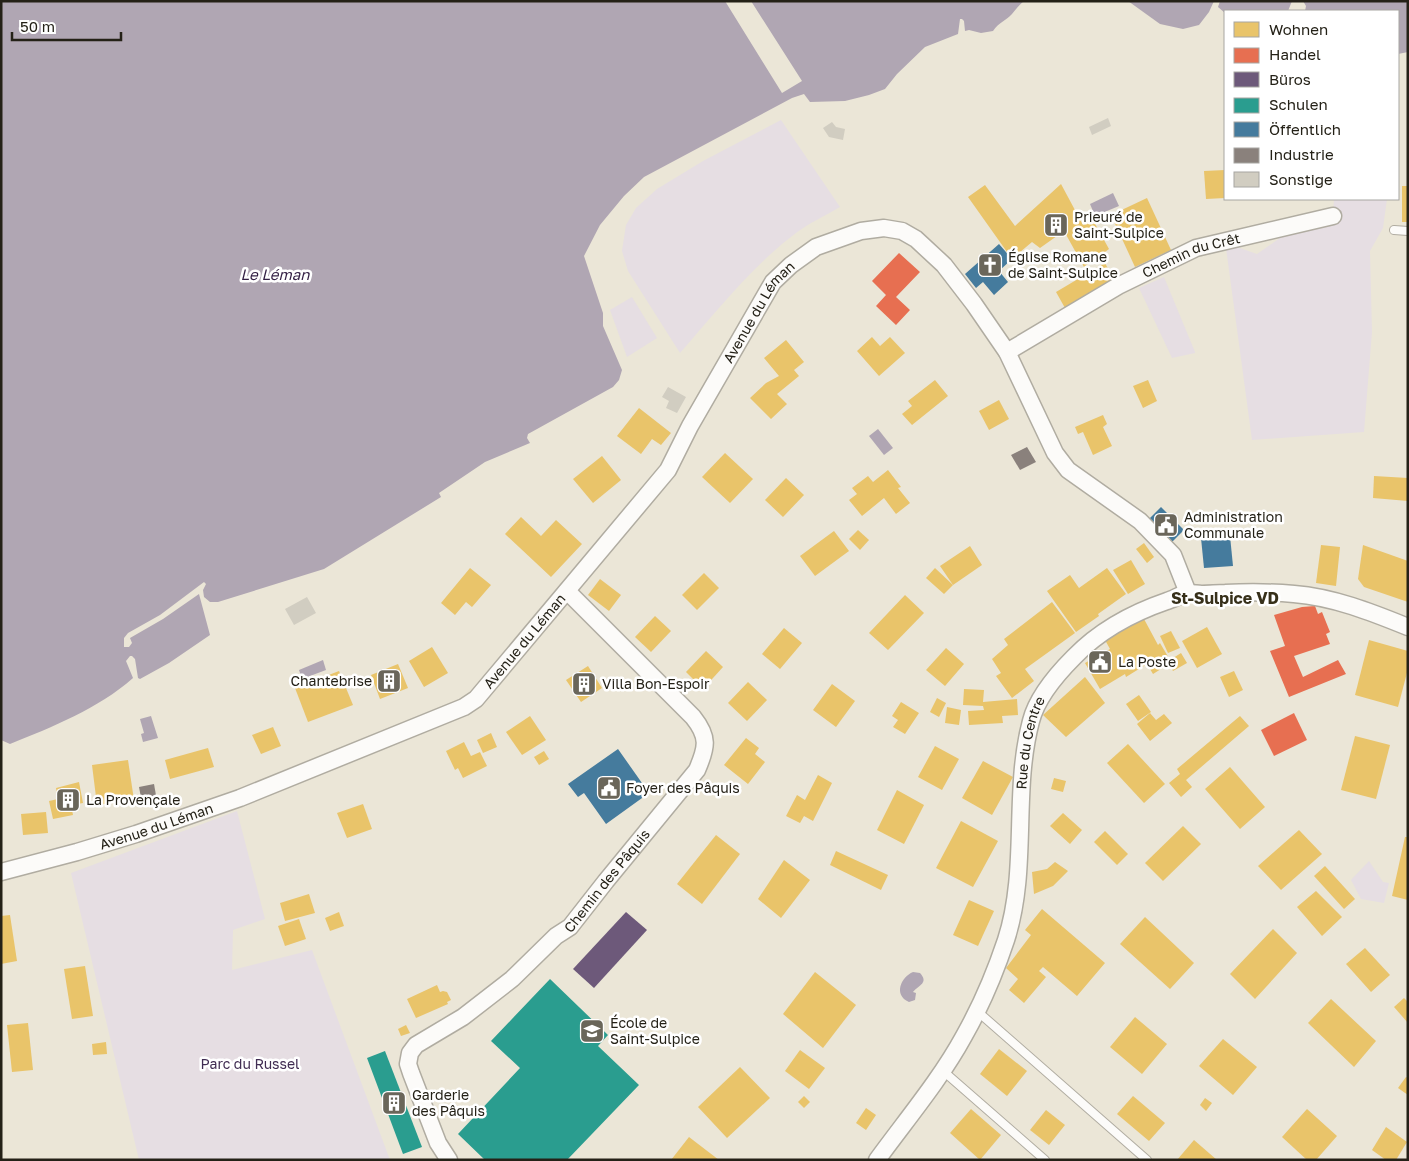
<svg xmlns="http://www.w3.org/2000/svg" width="1409" height="1161" viewBox="0 0 1409 1161" font-family="'Golos Text',sans-serif">
  <style>
    .green { fill: #e6dee3 }
    .water { fill: #b0a6b3 }
    .homes { fill: #e9c46a }
    .shops { fill: #e76f51 }
    .offices { fill: #6d597a }
    .schools { fill: #2a9d8f }
    .public { fill: #457b9d }
    .industry { fill: #8a817c }
    .building { fill: #d1cdc1 }
    .lines { fill: none; stroke-linecap: round; stroke-linejoin: round }
    .service-casing { stroke: #b0aca1; stroke-width: 10 }
    .minor-casing { stroke: #b0aca1; stroke-width: 19 }
    .service { stroke: #fcfbf9; stroke-width: 8 }
    .minor { stroke: #fcfbf9; stroke-width: 16 }
    .labels { text-anchor: middle; stroke-width: 5; stroke-linejoin: round; paint-order: stroke }
    .poi-label { font-size: 14px; fill: #242117; stroke: #fff; text-anchor: start }
    .street-label { font-size: 14px; fill: #242117; stroke: #fff }
    .park-label { font-size: 14px; fill: #402c52; stroke: #fff }
    .water-label { font-size: 15px; font-style: italic; fill: #331f44; stroke: #fff }
    .quarter-label { font-size: 16px; font-weight: bold; fill: #37301a; stroke: #fff }
  </style>
  <rect width="100%" height="100%" fill="#ebe6d7"/>
  <g class="green">
    <path d="M781,120L840,207C825,216 809,223 796,233C752,266 716,312 680,353L628,271L622,251L626,225L636,208L657,189L703,161Z"/>
    <path d="M1334,199H1387L1383,228L1370,251L1372,332L1364,432L1252,440L1226,248L1234,246L1257,254L1287,233L1333,216Z"/>
    <path d="M1164,277L1195,352V353L1172,358L1139,288Z"/>
    <path d="M632,297L657,338L627,357L610,310Z"/>
    <path d="M237,811L265,919L233,930L232,970L312,950L390,1160H139L71,873Z"/>
    <path d="M1369,861L1383,882L1389,883L1384,903L1361,899L1351,880Z"/>
  </g>
  <g class="water">
    <path d="M1,1H725L782,93L802,81L751,1H1024C1019,5 1016,9 1012,14C1006,21 999,22 993,31L981,33L969,30L965,31L964,21L962,19H960L958,34L925,47L897,74L885,89L869,95L845,101L810,102L804,94L792,98L644,177L624,196L600,225L584,256L603,313V326L622,370L619,380L613,387L528,434L527,438L530,443L485,462L439,493L441,497L324,569L218,602H210L204,597L203,590L206,584L204,582L160,615L128,633L124,638V647H129L132,643L130,638L163,619L199,594L210,635L169,663L140,679L138,678L135,659L132,656H130L126,661L133,678C98,709 52,727 10,744L1,740Z"/>
    <path d="M1128,1H1214L1209,12L1199,25L1183,29L1160,24Z"/>
    <path d="M1220,1H1292L1288,11H1225V13L1218,7Z"/>
    <path d="M1303,1H1408V52L1398,54V11H1305L1306,6Z"/>
    <path d="M1113,193L1119,206L1095,216L1090,204Z"/>
    <path d="M878,429L893,448L884,455L869,436Z"/>
    <path d="M323,660L326,670L302,679L299,670Z"/>
    <path d="M151,716L158,738L143,742L141,734L144,733L140,719Z"/>
    <path d="M913,972L920,973C929,983 919,985 913,992L916,993L915,1000L909,1002C893,995 901,977 913,972Z"/>
  </g>
  <g class="homes">
    <path d="M1225,170V198L1206,199L1204,171Z"/>
    <path d="M1061,184L1083,225L1093,220L1109,249L1084,267L1064,231L1040,248L1032,242L1012,259L968,197L985,185L1015,226Z"/>
    <rect x="1402" y="186" width="6" height="36"/>
    <path d="M1147,198L1171,250L1135,267L1111,215Z"/>
    <path d="M1105,263L1114,280L1065,308L1056,292Z"/>
    <path d="M872,337L880,346L890,337L905,353L879,376L857,351Z"/>
    <path d="M786,340L804,362L794,370L799,376L777,394L787,404L771,419L750,398L766,383L779,376L764,358Z"/>
    <path d="M935,380L948,396L912,425L902,414L912,406L908,401Z"/>
    <path d="M1148,380L1157,401L1143,408L1133,386Z"/>
    <path d="M999,400L1009,419L989,430L979,411Z"/>
    <path d="M639,408L671,433L661,445L652,439L641,454L617,436Z"/>
    <path d="M1103,415L1107,424L1103,427L1112,446L1093,455L1083,432L1078,434L1075,427Z"/>
    <path d="M725,453L753,479L730,503L702,477Z"/>
    <path d="M602,456L621,480L593,503L573,479Z"/>
    <path d="M888,470L901,487L898,488L910,503L896,514L884,498L862,516L849,500L857,494L852,488L868,476L873,482Z"/>
    <path d="M1374,476L1408,478V501L1373,498Z"/>
    <path d="M786,478L804,495L783,517L765,500Z"/>
    <path d="M521,517L541,536L556,520L582,544L551,577L505,534Z"/>
    <path d="M858,530L869,540L860,550L849,539Z"/>
    <path d="M834,531L849,551L815,576L800,556Z"/>
    <path d="M1144,543L1154,557L1147,563L1136,549Z"/>
    <path d="M1321,545L1340,547L1336,586L1316,583Z"/>
    <path d="M1363,545L1408,561V602L1364,587L1358,579Z"/>
    <path d="M970,546L982,565L953,585L940,566Z"/>
    <path d="M1131,560L1145,584L1128,594L1113,570Z"/>
    <path d="M470,568L491,585L472,607L466,602L455,615L441,603Z"/>
    <path d="M935,568L953,585L944,594L926,578Z"/>
    <path d="M1107,568L1126,594L1098,614L1099,616L1076,632L1047,591L1070,575L1079,588Z"/>
    <path d="M704,573L719,588L697,610L682,595Z"/>
    <path d="M600,579L621,595L609,611L588,595Z"/>
    <path d="M905,595L924,613L888,650L869,633Z"/>
    <path d="M1052,602L1075,633L1025,669L1034,681L1012,698L996,676L1001,673L992,659L1008,645L1004,639Z"/>
    <path d="M655,616L671,631L651,652L635,637Z"/>
    <path d="M1144,619L1158,645L1160,643L1170,660L1181,653L1187,663L1173,671L1169,664L1153,674L1147,664L1126,677L1125,674L1100,689L1085,663L1110,649L1105,640Z"/>
    <path d="M1207,627L1222,654L1197,668L1182,641Z"/>
    <path d="M784,628L802,643L780,669L762,654Z"/>
    <path d="M1171,631L1180,648L1168,653L1160,636Z"/>
    <path d="M1369,640L1408,651V669L1398,707L1355,695Z"/>
    <path d="M432,647L448,673L424,687L409,661Z"/>
    <path d="M946,648L964,664L945,686L926,670Z"/>
    <path d="M706,651L723,667L703,689L686,672Z"/>
    <path d="M398,664L408,688L380,699L371,675Z"/>
    <path d="M588,666L602,688L581,702L566,680Z"/>
    <path d="M339,671L353,705L308,722L295,688Z"/>
    <path d="M1234,671L1243,690L1229,697L1220,677Z"/>
    <path d="M1085,677L1105,703L1066,737L1043,715Z"/>
    <path d="M748,682L767,700L747,721L728,703Z"/>
    <path d="M832,684L855,701L836,727L813,710Z"/>
    <path d="M964,689L984,690L983,702L1017,699L1018,715L1002,716L1003,723L969,725L968,711L984,710L983,706L963,705Z"/>
    <path d="M1139,695L1151,712L1138,721L1126,704Z"/>
    <path d="M937,698L946,703L939,717L930,712Z"/>
    <path d="M901,702L919,713L905,734L893,727L898,720L892,716Z"/>
    <path d="M947,707L961,710L959,725L945,723Z"/>
    <path d="M1150,713L1156,720L1164,714L1172,723L1150,741L1137,724Z"/>
    <path d="M530,716L546,740L522,755L506,732Z"/>
    <path d="M1240,716L1249,726L1186,780L1192,787L1181,797L1169,783L1180,774L1177,769Z"/>
    <path d="M273,727L281,746L261,754L252,735Z"/>
    <path d="M491,733L497,747L483,753L477,740Z"/>
    <path d="M1355,736L1390,745L1376,799L1341,790Z"/>
    <path d="M746,738L759,748L755,754L765,762L748,784L724,765Z"/>
    <path d="M464,742L471,756L480,752L487,766L463,778L458,768L455,770L446,751Z"/>
    <path d="M1128,744L1165,784L1144,803L1107,763Z"/>
    <path d="M935,746L959,759L942,790L918,777Z"/>
    <path d="M208,748L214,767L170,779L165,760Z"/>
    <path d="M544,751L549,759L539,765L534,757Z"/>
    <path d="M128,760L134,800L97,805L92,765Z"/>
    <path d="M983,761L1013,777L992,815L962,798Z"/>
    <path d="M1230,767L1265,807L1240,829L1205,789Z"/>
    <path d="M818,775L832,783L813,821L804,816L800,823L786,816L797,795L805,800Z"/>
    <path d="M1054,778L1066,781L1063,792L1051,789Z"/>
    <path d="M79,782L83,803L71,805L73,815L53,819L49,801L58,799L56,788Z"/>
    <path d="M897,790L924,805L904,844L877,830Z"/>
    <path d="M363,804L372,829L347,838L337,813Z"/>
    <path d="M46,812L48,833L23,835L21,814Z"/>
    <path d="M1063,813L1082,830L1070,844L1050,826Z"/>
    <path d="M961,821L998,841L973,887L936,868Z"/>
    <path d="M1183,826L1201,844L1163,881L1145,863Z"/>
    <path d="M1299,830L1322,854L1281,890L1258,866Z"/>
    <path d="M1105,831L1128,854L1117,865L1094,842Z"/>
    <path d="M716,835L740,854L702,904L677,884Z"/>
    <path d="M1405,837H1408V900L1392,896Z"/>
    <path d="M836,851L888,875L881,890L830,865Z"/>
    <path d="M784,860L810,880L781,918L758,899Z"/>
    <path d="M1055,862L1068,871L1053,886L1034,894L1032,872L1047,869Z"/>
    <path d="M1325,866L1355,899L1344,909L1314,876Z"/>
    <path d="M1316,891L1342,917L1322,936L1297,907Z"/>
    <path d="M309,894L315,913L285,921L280,903Z"/>
    <path d="M969,900L994,911L978,946L953,935Z"/>
    <path d="M1042,909L1105,963L1077,996L1043,967L1039,971L1046,977L1024,1003L1009,990L1018,979L1006,968L1031,935L1025,930Z"/>
    <path d="M339,912L344,926L330,931L325,918Z"/>
    <path d="M10,915L17,961L1,964V916Z"/>
    <path d="M1145,917L1194,963L1170,989L1120,944Z"/>
    <path d="M299,919L306,939L285,946L278,926Z"/>
    <path d="M1273,929L1297,953L1255,999L1230,974Z"/>
    <path d="M1365,948L1390,975L1371,992L1346,964Z"/>
    <path d="M85,966L93,1016L72,1019L64,969Z"/>
    <path d="M815,972L856,1005L823,1048L783,1014Z"/>
    <path d="M437,985L440,992L443,991L447,992L451,1000L447,1002L448,1004L416,1018L407,999Z"/>
    <path d="M1404,998L1408,1002V1023L1394,1007Z"/>
    <path d="M1331,999L1376,1041L1354,1067L1308,1023Z"/>
    <path d="M1135,1017L1167,1044L1142,1074L1110,1047Z"/>
    <path d="M28,1023L33,1070L12,1072L7,1025Z"/>
    <path d="M406,1025L410,1033L401,1036L398,1029Z"/>
    <path d="M1223,1039L1257,1067L1233,1095L1199,1066Z"/>
    <path d="M106,1042L107,1054L93,1055L92,1044Z"/>
    <path d="M999,1049L1027,1071L1007,1096L980,1074Z"/>
    <path d="M800,1050L825,1068L809,1089L785,1071Z"/>
    <path d="M740,1067L770,1098L727,1138L698,1107Z"/>
    <path d="M1406,1077L1408,1078V1095L1398,1088Z"/>
    <path d="M804,1096L810,1102L804,1108L798,1102Z"/>
    <path d="M1133,1096L1165,1123L1149,1141L1117,1114Z"/>
    <path d="M1205,1098L1212,1103L1206,1111L1200,1105Z"/>
    <path d="M866,1108L876,1115L866,1130L856,1123Z"/>
    <path d="M971,1109L1001,1135L980,1160L950,1133Z"/>
    <path d="M1307,1109L1337,1136L1316,1160H1307L1282,1137Z"/>
    <path d="M1046,1110L1065,1125L1049,1145L1030,1130Z"/>
    <path d="M1386,1127L1407,1142L1396,1160H1386L1372,1150Z"/>
    <path d="M689,1137L719,1160H671Z"/>
    <path d="M1194,1140L1217,1160H1177Z"/>
  </g>
  <g class="shops">
    <path d="M899,253L920,272L896,297L910,310L896,325L876,306L886,295L872,281Z"/>
    <path d="M1315,606L1318,614L1322,612L1330,632L1326,634L1330,644L1294,656L1303,677L1338,660L1346,674L1289,697L1270,651L1285,646L1274,615L1302,607Z"/>
    <path d="M1294,713L1307,740L1274,756L1261,730Z"/>
  </g>
  <path class="offices" d="M626,912L647,930L594,988L573,969Z"/>
  <g class="schools">
    <path d="M550,979L608,1035L598,1046L639,1085L567,1160H485L458,1134L520,1068L491,1041Z"/>
    <path d="M385,1051L422,1147L403,1154L367,1058Z"/>
  </g>
  <g class="public">
    <path d="M999,244L1012,259L999,271L1008,282L994,295L983,282L976,288L965,274Z"/>
    <path d="M1161,507L1184,530L1171,543L1148,520Z"/>
    <path d="M1230,536L1233,566L1204,568L1201,538Z"/>
    <path d="M618,749L649,793L606,824L584,793L578,797L568,784Z"/>
  </g>
  <g class="industry">
    <path d="M1027,447L1036,462L1020,470L1011,455Z"/>
    <path d="M154,784L157,801L142,803L139,787Z"/>
  </g>
  <g class="building">
    <path d="M1108,118L1111,126L1092,135L1089,127Z"/>
    <path d="M832,122L836,127L845,129L843,140L829,137L823,128Z"/>
    <path d="M668,387L686,397L677,413L666,408L669,401L662,397Z"/>
    <path d="M307,597L316,613L294,625L285,609Z"/>
  </g>
  <g class="lines">
    <defs>
      <g id="service">
        <path d="M1394,230L1408,231"/>
        <path d="M977,1011L1147,1160"/>
        <path d="M942,1070L1045,1160"/>
      </g>
      <g id="minor">
        <path id="s1" d="M1007,352L1118,286L1196,248L1333,216"/>
        <path id="s2" d="M1,872L77,852L136,834L240,798L464,707L476,699L668,470L690,426L773,282L791,265L816,247L861,231L884,228L902,231L916,239L944,265L974,304L1007,352L1055,453L1068,470L1140,521L1173,555L1188,593"/>
        <path id="s3" d="M449,1160L438,1143L411,1073L408,1064L410,1053L416,1045L463,1017L512,979L556,936L570,927L606,881L697,770C707,747 709,737 693,717L567,591"/>
        <path id="s4" d="M877,1160C906,1120 940,1080 964,1036C981,1006 995,973 1006,940C1029,869 1012,792 1031,721C1037,697 1056,675 1074,657C1100,630 1132,613 1167,601C1174,599 1181,594 1188,593C1193,593 1198,594 1202,594C1210,594 1217,593 1225,593C1248,592 1271,592 1294,594C1333,597 1371,612 1408,627"/>
      </g>
    </defs>
    <use href="#service" class="service-casing"/>
    <use href="#minor" class="minor-casing"/>
    <use href="#service" class="service"/>
    <use href="#minor" class="minor"/>
  </g>
  <defs>
    <symbol id="building-square" viewBox="-11 -11 22 22"><rect x="-9" y="-9" width="18" height="18" rx="4" fill="#6a665a" stroke="#fff"/><path d="M-4-6H4V6H1V3H-1V6H-4ZM-2.5-4.3h1.7v1.8h-1.7ZM.8-4.3h1.7v1.8H.8ZM-2.5-1h1.7V.8h-1.7ZM.8-1h1.7V.8H.8Z" fill="#fff"/></symbol>
    <symbol id="church-square" viewBox="-11 -11 22 22"><rect x="-9" y="-9" width="18" height="18" rx="4" fill="#6a665a" stroke="#fff"/><path d="M-1.2-6h2.4v3.5h3.3v2.4h-3.3V6h-2.4V-.1h-3.3v-2.4h3.3Z" fill="#fff"/></symbol>
    <symbol id="civic-square" viewBox="-11 -11 22 22"><rect x="-9" y="-9" width="18" height="18" rx="4" fill="#6a665a" stroke="#fff"/><path d="M-.6-6.5H3V-4.5H.6V-3L4-1V1h2V6H-6V1h2V-1L-.6-3ZM-1.2 2.5V6h2.4V2.5Z" fill="#fff"/></symbol>
    <symbol id="school-square" viewBox="-11 -11 22 22"><rect x="-9" y="-9" width="18" height="18" rx="4" fill="#6a665a" stroke="#fff"/><path d="M0-5L7-2L0 1L-7-2ZM-4 1L0 2.5L4 1V4Q0 6-4 4Z" fill="#fff"/></symbol>
  </defs>
  <g fill-rule="evenodd">
    <use href="#building-square" x="1042" y="211" width="28" height="28"/>
    <use href="#church-square" x="976" y="251" width="28" height="28"/>
    <use href="#civic-square" x="1152" y="511" width="28" height="28"/>
    <use href="#civic-square" x="1086" y="648" width="28" height="28"/>
    <use href="#building-square" x="375" y="667" width="28" height="28"/>
    <use href="#building-square" x="570" y="670" width="28" height="28"/>
    <use href="#civic-square" x="595" y="774" width="28" height="28"/>
    <use href="#building-square" x="54" y="786" width="28" height="28"/>
    <use href="#school-square" x="578" y="1017" width="28" height="28"/>
    <use href="#building-square" x="380" y="1089" width="28" height="28"/>
  </g>
  <g class="labels">
    <g class="poi-label">
      <text x="1074" y="222">Prieuré de<tspan x="1074" dy="16">Saint-Sulpice</tspan></text>
      <text x="1008" y="262">Église Romane<tspan x="1008" dy="16">de Saint-Sulpice</tspan></text>
      <text x="1184" y="522">Administration<tspan x="1184" dy="16">Communale</tspan></text>
      <text x="1118" y="667">La Poste</text>
      <text x="372" y="686" text-anchor="end">Chantebrise</text>
      <text x="602" y="689">Villa Bon-Espoir</text>
      <text x="626" y="793">Foyer des Pâquis</text>
      <text x="86" y="805">La Provençale</text>
      <text x="610" y="1028">École de<tspan x="610" dy="16">Saint-Sulpice</tspan></text>
      <text x="412" y="1100">Garderie<tspan x="412" dy="16">des Pâquis</tspan></text>
    </g>
    <g class="street-label">
      <text dy="5" stroke="none"><textPath href="#s1" startOffset="209">Chemin du Crêt</textPath></text>
      <text dy="5" stroke="none"><textPath href="#s2" startOffset="988">Avenue du Léman</textPath></text>
      <text dy="5" stroke="none"><textPath href="#s2" startOffset="582">Avenue du Léman</textPath></text>
      <text dy="5" stroke="none"><textPath href="#s4" startOffset="456">Rue du Centre</textPath></text>
      <text dy="5" stroke="none"><textPath href="#s2" startOffset="162">Avenue du Léman</textPath></text>
      <text dy="5" stroke="none"><textPath href="#s3" startOffset="380">Chemin des Pâquis</textPath></text>
    </g>
    <g class="park-label">
      <text x="250" y="1069">Parc du Russel</text>
    </g>
    <g class="water-label">
      <text x="275" y="280">Le Léman</text>
    </g>
    <g class="quarter-label">
      <text x="1225" y="604">St-Sulpice VD</text>
    </g>
  </g>
  <rect width="1409" height="1161" fill="none" stroke="#242117" stroke-width="5"/>
  <rect x="1224" y="10" width="175" height="190" fill="#ffffff" stroke="#a7a6a2"/>
  <rect x="1234" y="22" width="25" height="15" fill="#e9c46a" stroke="#a7a6a2"/>
  <text x="1269" y="35" font-size="15" fill="#242117">Wohnen</text>
  <rect x="1234" y="48" width="25" height="15" fill="#e76f51" stroke="#a7a6a2"/>
  <text x="1269" y="60" font-size="15" fill="#242117">Handel</text>
  <rect x="1234" y="72" width="25" height="15" fill="#6d597a" stroke="#a7a6a2"/>
  <text x="1269" y="85" font-size="15" fill="#242117">Büros</text>
  <rect x="1234" y="98" width="25" height="15" fill="#2a9d8f" stroke="#a7a6a2"/>
  <text x="1269" y="110" font-size="15" fill="#242117">Schulen</text>
  <rect x="1234" y="122" width="25" height="15" fill="#457b9d" stroke="#a7a6a2"/>
  <text x="1269" y="135" font-size="15" fill="#242117">Öffentlich</text>
  <rect x="1234" y="148" width="25" height="15" fill="#8a817c" stroke="#a7a6a2"/>
  <text x="1269" y="160" font-size="15" fill="#242117">Industrie</text>
  <rect x="1234" y="172" width="25" height="15" fill="#d1cdc1" stroke="#a7a6a2"/>
  <text x="1269" y="185" font-size="15" fill="#242117">Sonstige</text>
  <path d="M12 32v8h109v-8" fill="none" stroke="#242117" stroke-width="2.5"/>
  <text x="20" y="32" font-size="15" fill="#242117" stroke="#ffffff" stroke-width="4" paint-order="stroke">50 m</text>
</svg>
